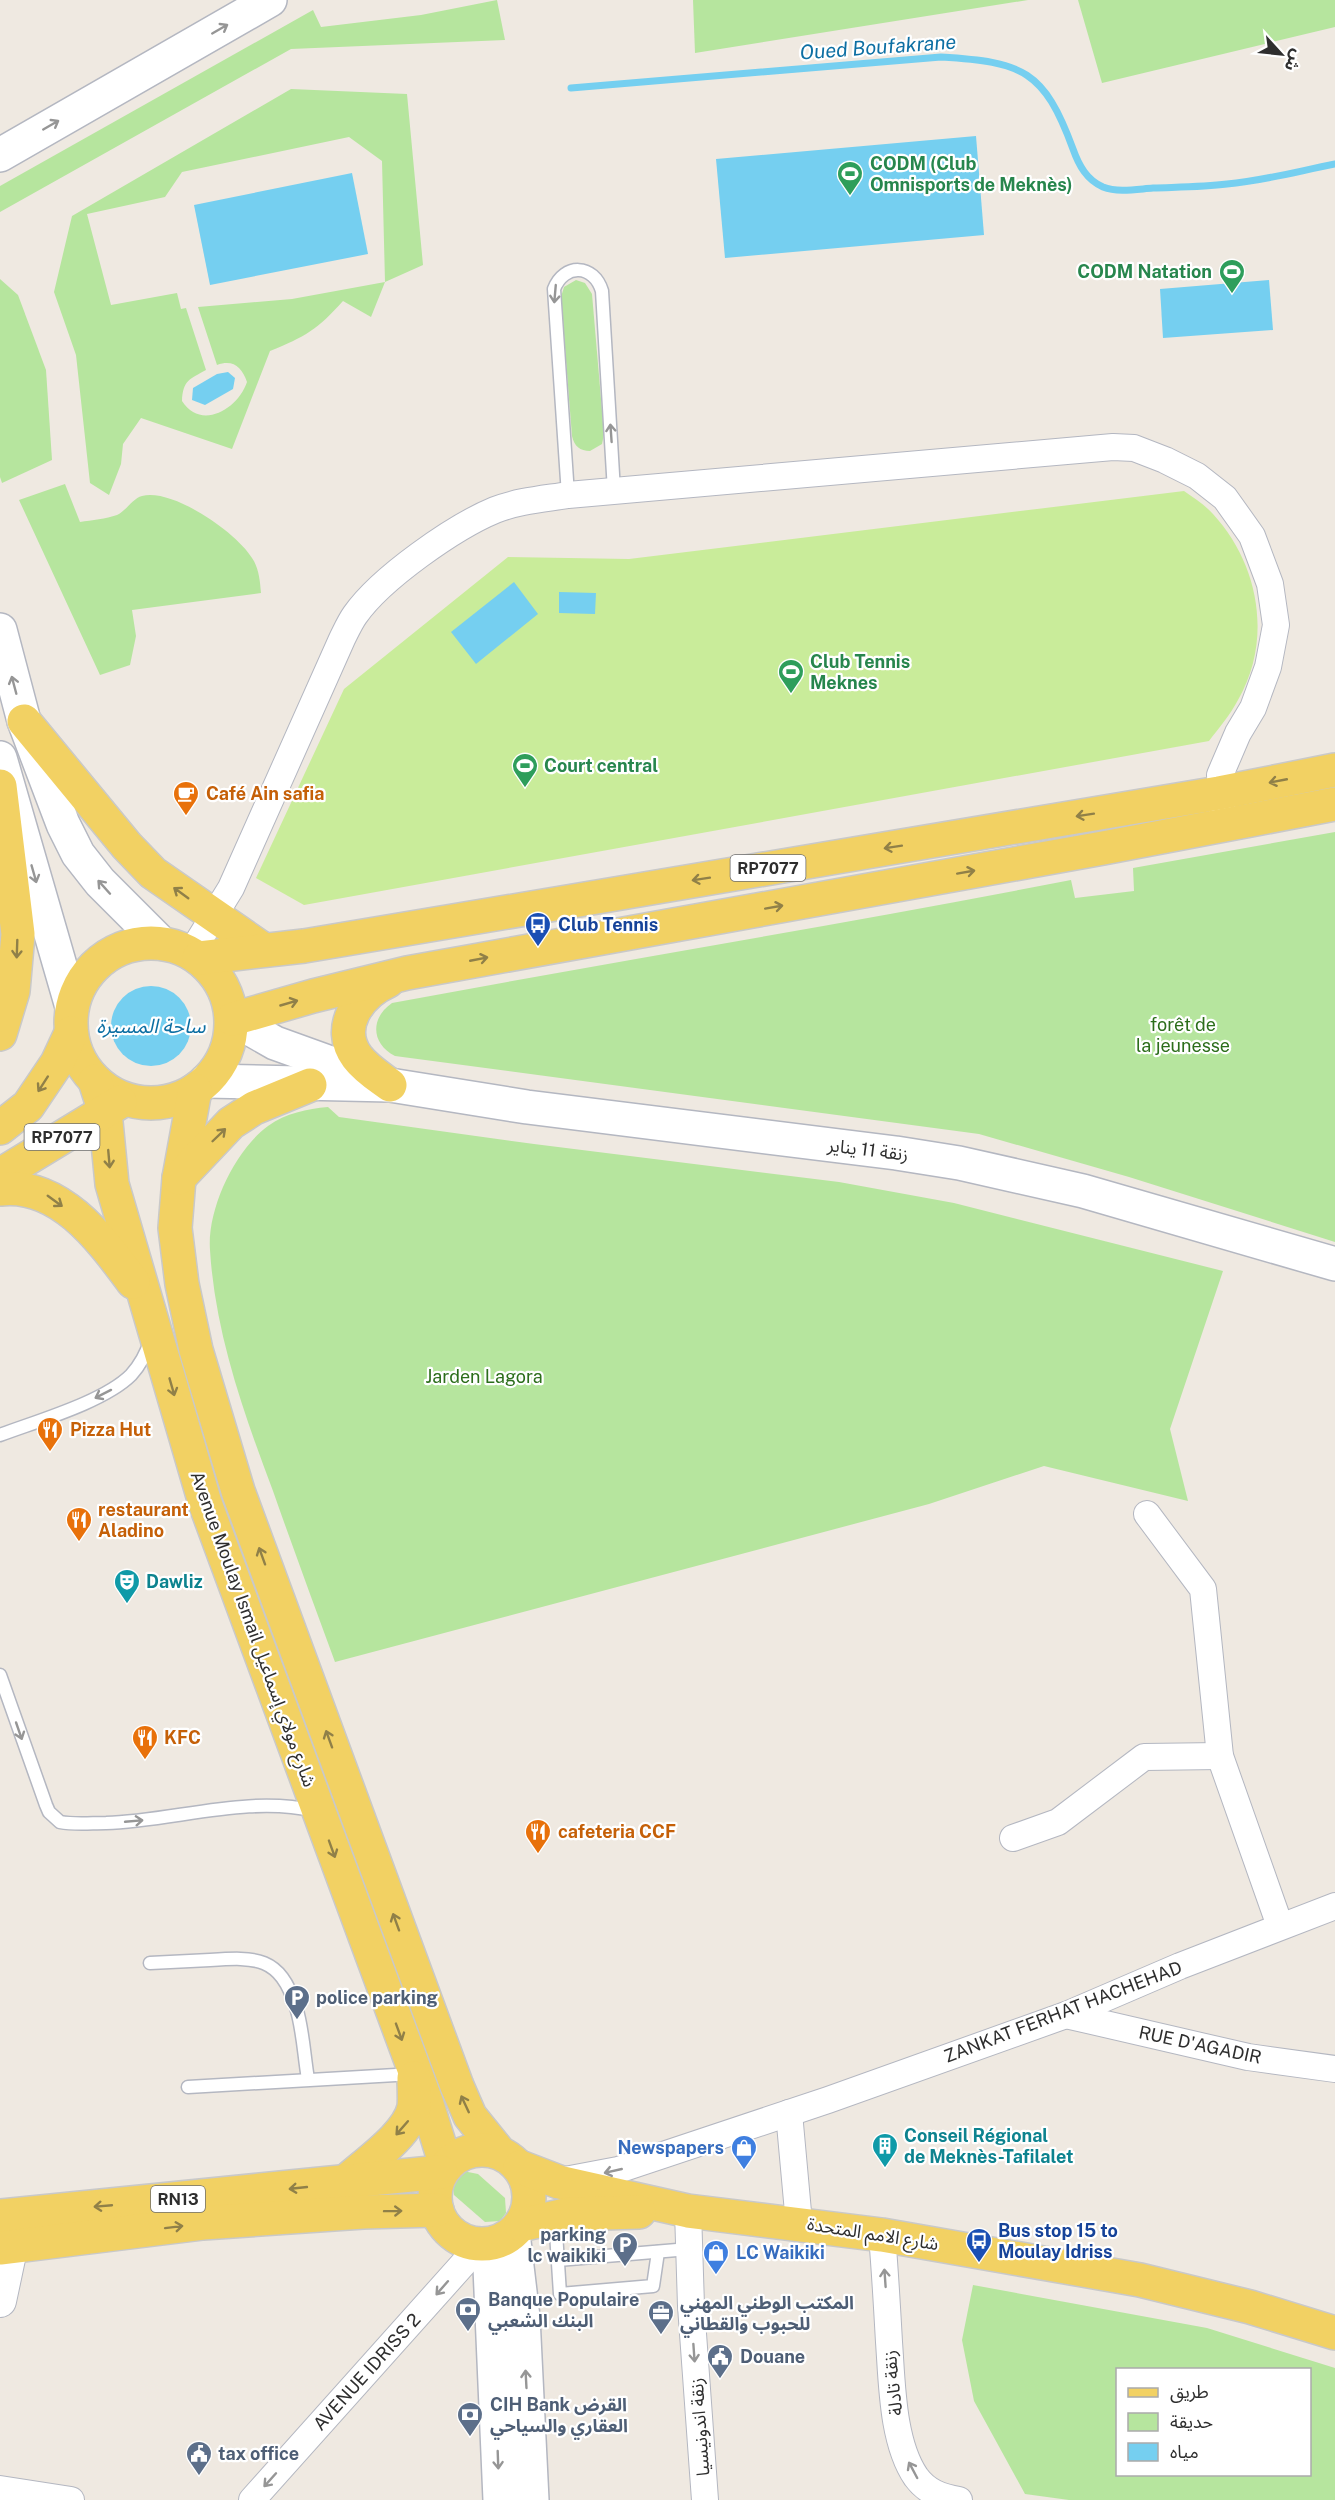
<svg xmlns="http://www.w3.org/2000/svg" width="1335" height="2500" viewBox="0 0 1335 2500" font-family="'Public Sans','Noto Sans Arabic',sans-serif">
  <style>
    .green { fill: #b6e59e; fill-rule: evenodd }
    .pitch { fill: #c9ec9a }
    .water { fill: #75cff0 }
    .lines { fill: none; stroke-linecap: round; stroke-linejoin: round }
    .stream { stroke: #75cff0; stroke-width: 7 }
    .service-casing { stroke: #b4b7c1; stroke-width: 15 }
    .minor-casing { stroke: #b4b7c1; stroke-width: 28 }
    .tertiary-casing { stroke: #b4b7c1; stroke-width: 34 }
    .secondary-casing { stroke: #b4b7c1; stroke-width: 36 }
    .primary-casing { stroke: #c9c9c9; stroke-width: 36 }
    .service { stroke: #fff; stroke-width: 12 }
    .minor { stroke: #fff; stroke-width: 26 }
    .tertiary { stroke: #fff; stroke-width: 32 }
    .secondary { stroke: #fff; stroke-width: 33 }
    .primary { stroke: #f2d163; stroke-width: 33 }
    .oneway { stroke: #969696 }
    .oneway2 { stroke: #908048 }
    .labels { text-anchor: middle; stroke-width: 4.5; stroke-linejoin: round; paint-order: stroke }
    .shield { fill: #fff; stroke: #6d6d6d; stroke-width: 1.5 }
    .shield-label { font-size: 16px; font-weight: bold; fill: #2e2e2e }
    .leisure-label { font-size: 18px; font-weight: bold; fill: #27864d; stroke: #fff; text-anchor: start }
    .food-label { font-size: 18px; font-weight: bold; fill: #c56008; stroke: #fff; text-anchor: start }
    .transit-label { font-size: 18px; font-weight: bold; fill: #164399; stroke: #fff; text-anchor: start }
    .park-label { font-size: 18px; fill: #2c6e1b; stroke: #fff }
    .street-label { font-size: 18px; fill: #2e2e2e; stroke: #fff }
    .culture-label { font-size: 18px; font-weight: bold; fill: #0d838f; stroke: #fff; text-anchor: start }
    .service-label { font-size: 18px; font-weight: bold; fill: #4e5e75; stroke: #fff; text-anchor: start }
    .shop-label { font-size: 18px; font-weight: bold; fill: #366cbe; stroke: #fff; text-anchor: end }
    .water-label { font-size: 20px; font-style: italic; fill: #0d6fa3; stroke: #fff }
  </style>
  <rect width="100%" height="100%" fill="#efe9e1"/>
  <g class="green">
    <path d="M497,0L505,40L291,49L0,212V186L313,10L321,27L421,15Z"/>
    <path d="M693,0H1028L695,53Z"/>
    <path d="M1078,0H1335V27L1102,83Z"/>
    <path d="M291,89L407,94L423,265L385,282L371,317L343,301C318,329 305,337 270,351L232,449L141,418L123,444L121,464L109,495L90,483L76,355L54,292L72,216ZM349,137L382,161L385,282L292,299L198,307L217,365C233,359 242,367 247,382C238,409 201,431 182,401C183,380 190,379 206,370L186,308L181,309L177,293L111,305L87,214L165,197L182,172Z"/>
    <path d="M0,279L18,295L46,370L52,460L2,483L0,477Z"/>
    <path d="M576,280L585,283L592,294L604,434L602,444L590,451C580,451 574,446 572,436L561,297L564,287Z"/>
    <path d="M65,484L80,522C92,520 106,519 117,515C126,511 133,498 142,496C173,488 237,533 252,558C259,568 260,581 261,593L132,610L136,636L130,665L100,675L19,500Z"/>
    <path d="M1335,832V1242L1129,1177L979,1134L395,1056C371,1044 370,1018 392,1003C618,961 845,924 1071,880L1075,898L1134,891L1133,868Z"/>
    <path d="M328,1107L339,1117L534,1144L839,1182L954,1203L1223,1271L1170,1429L1188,1501L1044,1466L929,1504L335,1662C314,1605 293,1548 273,1491C244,1414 215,1333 210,1250C207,1209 235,1150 268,1126C286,1113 307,1109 328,1107Z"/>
    <path d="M463,2171L478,2174L505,2198L506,2213L500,2221L485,2222L454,2195L452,2181Z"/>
    <path d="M973,2285L1207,2328L1335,2368V2500H1069L1025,2494L974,2401L962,2340ZM1118,2370H1310V2474H1118Z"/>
  </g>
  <path class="pitch" d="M1184,491C1194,498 1205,505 1213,514C1259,564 1273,639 1238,700C1230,715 1219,728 1209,741L304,905L256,878L344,689L508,557L629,559Z"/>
  <g class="water">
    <path d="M976,136L984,235L725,258L716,159Z"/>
    <path d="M352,173L368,254L210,285L194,205Z"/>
    <path d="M1269,280L1273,330L1163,338L1160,289Z"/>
    <path d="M228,372L235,378L233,389L205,405L192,400L193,388L217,374Z"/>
    <path d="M514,582L538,614L476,664L451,632Z"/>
    <path d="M559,592L596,593L595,614L559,613Z"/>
    <circle cx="151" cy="1026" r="40"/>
  </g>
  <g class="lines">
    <path class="stream" d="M571,88L941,57C1023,62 1044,70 1073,149C1079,166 1087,180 1103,187C1118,193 1138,189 1153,188C1178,187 1203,187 1227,184C1263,181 1299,171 1335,164"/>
    <defs>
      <g id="service">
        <path d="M568,495L554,289C564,263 594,264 602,291L614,491"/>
        <path d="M0,1435C37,1421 104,1402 131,1375C140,1365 147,1352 151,1339"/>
        <path d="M0,1675L46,1805L49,1812L60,1822C75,1825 91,1823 106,1823C173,1821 249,1795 314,1811"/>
        <path d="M150,1963C170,1962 190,1961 210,1960C256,1957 280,1956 296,2007C303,2029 304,2056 308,2079"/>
        <path d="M188,2087L413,2074"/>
        <path d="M555,2217L560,2294L653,2286L658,2252"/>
        <path d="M558,2260L689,2249"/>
      </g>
      <g id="minor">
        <path d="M191,953L231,888L342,639C346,631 350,622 355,615C381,578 454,527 495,510C518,501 543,499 568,495L1113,447L1134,448L1165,460L1197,476L1225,498L1252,536L1270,584L1276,625L1268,667L1253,708L1238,733L1220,775L1222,810"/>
        <path d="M1147,1514L1203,1589L1220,1756L1280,1926"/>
        <path d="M1013,1838L1058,1822L1144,1757L1220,1756"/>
        <path d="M1066,2015L1248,2057L1335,2069"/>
        <path d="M789,2113L799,2223"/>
        <path d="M565,2180L618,2170L828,2100L1066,2015L1180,1966L1335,1906"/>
        <path d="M688,2211L691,2306L705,2500"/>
        <path d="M882,2235C885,2271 887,2306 889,2342C892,2382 892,2442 916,2477C927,2492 941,2497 959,2500"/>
        <path d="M0,2489L71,2500"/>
        <path d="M252,2500L481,2244"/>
      </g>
      <path id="tertiary" d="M0,2301L17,2221"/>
      <g id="secondary">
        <path d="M0,155L270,0"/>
        <path d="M0,630L24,721L63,824L78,854L100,882L161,943"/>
        <path d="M0,758L72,1007"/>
        <path d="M233,1019L275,1043L372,1078"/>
        <path d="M206,1081L390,1085L527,1107L896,1153L959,1163L1083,1191L1335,1264"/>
        <path d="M513,2233L523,2317L532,2500"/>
        <path d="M489,2244L500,2500"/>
      </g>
      <g id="primary">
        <path d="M24,721L127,846L153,873L264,950"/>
        <path d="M0,786L18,934L13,991L0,1034"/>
        <circle cx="151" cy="1023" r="80"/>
        <path d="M199,958L304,946L1219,793L1335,770"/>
        <path d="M388,981C359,994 335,1027 357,1057C366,1069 379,1077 390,1085"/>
        <path d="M233,1019L313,996L407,973L1103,848L1335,804"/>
        <path d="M95,1081L105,1112L112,1184L205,1503L427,2104L446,2166"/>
        <path d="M195,1090L179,1178L175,1228L182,1284L196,1350L238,1491L457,2086L470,2116L499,2152"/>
        <path d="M0,1128L28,1106L57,1063L71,1033"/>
        <path d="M0,1175L120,1102"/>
        <path d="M179,1178L231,1123L254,1108L310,1085"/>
        <path d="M0,1189C60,1182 101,1239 133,1282"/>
        <circle cx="482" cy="2197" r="47"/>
        <path d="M520,2167L559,2182L688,2211L882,2235L1140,2280L1250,2307L1335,2333"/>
        <path d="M343,2184C363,2165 409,2135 414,2107C415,2098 414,2088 414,2078"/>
        <path d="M0,2216L441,2172"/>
        <path d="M521,2225L569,2214L639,2212"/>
        <path d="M0,2248L203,2223L363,2212L437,2210"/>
      </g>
    </defs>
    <use href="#service" class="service-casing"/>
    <use href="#minor" class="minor-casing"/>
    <use href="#tertiary" class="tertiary-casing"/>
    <use href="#secondary" class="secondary-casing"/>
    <use href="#primary" class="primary-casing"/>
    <use href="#service" class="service"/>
    <use href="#minor" class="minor"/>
    <use href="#tertiary" class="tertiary"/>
    <use href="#secondary" class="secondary"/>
    <use href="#primary" class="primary"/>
  </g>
  <defs><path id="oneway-shaft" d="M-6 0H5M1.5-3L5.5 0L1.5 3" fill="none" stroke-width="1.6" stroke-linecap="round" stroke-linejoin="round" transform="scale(1.5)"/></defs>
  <g class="oneway">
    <use href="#oneway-shaft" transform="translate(220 29) rotate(-30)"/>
    <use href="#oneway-shaft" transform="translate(51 125) rotate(-30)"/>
    <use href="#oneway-shaft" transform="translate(555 294) rotate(95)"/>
    <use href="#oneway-shaft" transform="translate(611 433) rotate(-94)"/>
    <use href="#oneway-shaft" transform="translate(14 685) rotate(-105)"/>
    <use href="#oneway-shaft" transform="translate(34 874) rotate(74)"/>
    <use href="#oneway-shaft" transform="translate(104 887) rotate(-132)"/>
    <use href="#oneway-shaft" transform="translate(103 1394) rotate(153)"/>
    <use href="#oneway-shaft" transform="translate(19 1731) rotate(71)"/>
    <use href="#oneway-shaft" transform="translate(134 1821) rotate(-5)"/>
    <use href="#oneway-shaft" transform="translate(613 2171) rotate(167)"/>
    <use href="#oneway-shaft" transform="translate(885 2278) rotate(-94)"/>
    <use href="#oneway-shaft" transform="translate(442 2288) rotate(131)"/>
    <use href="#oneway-shaft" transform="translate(694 2353) rotate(86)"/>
    <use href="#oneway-shaft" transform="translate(526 2379) rotate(-93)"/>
    <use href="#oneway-shaft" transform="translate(498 2460) rotate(88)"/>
    <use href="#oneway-shaft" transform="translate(913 2470) rotate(-118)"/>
    <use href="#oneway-shaft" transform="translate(270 2480) rotate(132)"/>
  </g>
  <g class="oneway2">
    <use href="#oneway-shaft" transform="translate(1278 781) rotate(169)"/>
    <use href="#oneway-shaft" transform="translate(1085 815) rotate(171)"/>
    <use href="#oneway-shaft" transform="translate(893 847) rotate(171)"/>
    <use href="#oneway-shaft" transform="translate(966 872) rotate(-10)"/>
    <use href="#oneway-shaft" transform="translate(701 879) rotate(171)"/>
    <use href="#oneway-shaft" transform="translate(181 893) rotate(-144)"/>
    <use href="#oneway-shaft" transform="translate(774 907) rotate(-10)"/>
    <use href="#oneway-shaft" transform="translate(17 949) rotate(92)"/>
    <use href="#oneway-shaft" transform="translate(479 959) rotate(-11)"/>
    <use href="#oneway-shaft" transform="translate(289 1003) rotate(-16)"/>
    <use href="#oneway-shaft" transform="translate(43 1084) rotate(123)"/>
    <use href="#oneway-shaft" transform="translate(219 1135) rotate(-44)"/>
    <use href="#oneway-shaft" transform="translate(109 1159) rotate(85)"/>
    <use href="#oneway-shaft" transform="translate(55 1201) rotate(36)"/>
    <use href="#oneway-shaft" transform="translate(172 1387) rotate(74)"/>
    <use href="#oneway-shaft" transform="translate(262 1556) rotate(-110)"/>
    <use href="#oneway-shaft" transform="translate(329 1739) rotate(-110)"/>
    <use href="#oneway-shaft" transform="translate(332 1849) rotate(70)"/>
    <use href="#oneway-shaft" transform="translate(396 1922) rotate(-110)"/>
    <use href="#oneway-shaft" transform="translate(399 2032) rotate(70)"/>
    <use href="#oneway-shaft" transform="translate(465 2104) rotate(-115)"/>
    <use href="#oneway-shaft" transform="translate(402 2128) rotate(131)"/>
    <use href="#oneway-shaft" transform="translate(298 2188) rotate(174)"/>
    <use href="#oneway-shaft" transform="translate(103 2206) rotate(175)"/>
    <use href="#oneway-shaft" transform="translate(393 2211) rotate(-1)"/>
    <use href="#oneway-shaft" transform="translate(174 2227) rotate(-7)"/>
  </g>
  <defs>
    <symbol id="stadium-pin" viewBox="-11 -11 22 30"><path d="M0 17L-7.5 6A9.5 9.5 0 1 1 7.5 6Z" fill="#2e9e5b" stroke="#fff"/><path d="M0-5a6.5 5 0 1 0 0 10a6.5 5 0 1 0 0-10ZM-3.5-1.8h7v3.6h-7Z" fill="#fff"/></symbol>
    <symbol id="cafe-pin" viewBox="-11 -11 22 30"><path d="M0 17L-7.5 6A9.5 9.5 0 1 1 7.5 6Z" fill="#e8710a" stroke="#fff"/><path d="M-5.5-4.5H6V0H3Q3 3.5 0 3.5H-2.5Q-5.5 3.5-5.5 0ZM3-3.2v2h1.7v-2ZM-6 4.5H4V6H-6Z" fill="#fff"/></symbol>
    <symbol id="bus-pin" viewBox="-11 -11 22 30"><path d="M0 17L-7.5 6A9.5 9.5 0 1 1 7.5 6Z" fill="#1a4fb4" stroke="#fff"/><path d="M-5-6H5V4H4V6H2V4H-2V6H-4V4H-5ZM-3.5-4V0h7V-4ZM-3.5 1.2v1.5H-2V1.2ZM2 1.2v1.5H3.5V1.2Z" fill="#fff"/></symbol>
    <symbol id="restaurant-pin" viewBox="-11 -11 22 30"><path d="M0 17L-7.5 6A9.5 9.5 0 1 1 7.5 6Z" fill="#e8710a" stroke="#fff"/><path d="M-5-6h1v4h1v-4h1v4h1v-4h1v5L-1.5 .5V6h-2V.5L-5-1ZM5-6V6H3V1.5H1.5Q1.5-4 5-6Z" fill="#fff"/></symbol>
    <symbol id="theatre-pin" viewBox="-11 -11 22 30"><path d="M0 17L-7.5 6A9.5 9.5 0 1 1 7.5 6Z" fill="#0f9aa8" stroke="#fff"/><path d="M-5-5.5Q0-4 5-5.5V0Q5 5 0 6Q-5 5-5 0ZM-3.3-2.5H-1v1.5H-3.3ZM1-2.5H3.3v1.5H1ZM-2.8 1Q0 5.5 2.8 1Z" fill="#fff"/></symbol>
    <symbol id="parking-pin" viewBox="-11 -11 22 30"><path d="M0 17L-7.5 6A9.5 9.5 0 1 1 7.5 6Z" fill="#5c6f8a" stroke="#fff"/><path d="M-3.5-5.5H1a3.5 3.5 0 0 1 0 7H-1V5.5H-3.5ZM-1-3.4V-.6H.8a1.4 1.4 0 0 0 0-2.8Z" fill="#fff"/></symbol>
    <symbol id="building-pin" viewBox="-11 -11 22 30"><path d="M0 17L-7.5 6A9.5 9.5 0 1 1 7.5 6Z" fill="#0f9aa8" stroke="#fff"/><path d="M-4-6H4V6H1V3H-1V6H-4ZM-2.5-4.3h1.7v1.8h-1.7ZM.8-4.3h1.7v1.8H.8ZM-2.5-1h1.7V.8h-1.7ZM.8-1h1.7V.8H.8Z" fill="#fff"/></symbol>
    <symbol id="shop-pin" viewBox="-11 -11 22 30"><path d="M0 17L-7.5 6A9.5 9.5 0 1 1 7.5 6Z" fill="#3f7fe0" stroke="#fff"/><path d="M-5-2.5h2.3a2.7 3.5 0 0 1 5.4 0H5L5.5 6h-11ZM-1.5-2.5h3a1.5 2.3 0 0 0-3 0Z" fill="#fff"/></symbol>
    <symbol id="bank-pin" viewBox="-11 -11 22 30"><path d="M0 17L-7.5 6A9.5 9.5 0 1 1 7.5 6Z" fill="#5c6f8a" stroke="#fff"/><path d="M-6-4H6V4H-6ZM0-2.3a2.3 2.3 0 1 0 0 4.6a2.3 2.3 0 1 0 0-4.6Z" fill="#fff"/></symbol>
    <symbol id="office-pin" viewBox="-11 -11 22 30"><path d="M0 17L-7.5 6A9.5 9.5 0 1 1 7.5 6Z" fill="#5c6f8a" stroke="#fff"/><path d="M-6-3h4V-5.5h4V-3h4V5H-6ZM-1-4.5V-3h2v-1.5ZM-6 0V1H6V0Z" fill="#fff"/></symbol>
    <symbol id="civic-pin" viewBox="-11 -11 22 30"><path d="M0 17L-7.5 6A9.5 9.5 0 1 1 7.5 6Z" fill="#5c6f8a" stroke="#fff"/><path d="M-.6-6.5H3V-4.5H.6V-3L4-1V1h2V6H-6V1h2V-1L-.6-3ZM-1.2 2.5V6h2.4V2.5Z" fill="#fff"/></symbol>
  </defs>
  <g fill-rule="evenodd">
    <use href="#stadium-pin" x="835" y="159" width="30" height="40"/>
    <use href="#stadium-pin" x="1217" y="257" width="30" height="40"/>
    <use href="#stadium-pin" x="776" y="657" width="30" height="40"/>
    <use href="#stadium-pin" x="510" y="751" width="30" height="40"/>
    <use href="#cafe-pin" x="171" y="779" width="30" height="40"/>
    <use href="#bus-pin" x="523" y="910" width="30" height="40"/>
    <use href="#restaurant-pin" x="35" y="1415" width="30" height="40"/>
    <use href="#restaurant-pin" x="64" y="1505" width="30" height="40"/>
    <use href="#theatre-pin" x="112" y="1567" width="30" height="40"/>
    <use href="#restaurant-pin" x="130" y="1723" width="30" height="40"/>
    <use href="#restaurant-pin" x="523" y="1817" width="30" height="40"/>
    <use href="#parking-pin" x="282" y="1983" width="30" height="40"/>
    <use href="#building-pin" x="870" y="2131" width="30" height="40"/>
    <use href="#shop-pin" x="729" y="2133" width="30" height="40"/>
    <use href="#bus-pin" x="964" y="2226" width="30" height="40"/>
    <use href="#parking-pin" x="610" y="2230" width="30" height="40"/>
    <use href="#shop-pin" x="701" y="2238" width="30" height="40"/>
    <use href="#bank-pin" x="453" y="2295" width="30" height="40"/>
    <use href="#office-pin" x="646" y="2298" width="30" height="40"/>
    <use href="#civic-pin" x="705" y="2342" width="30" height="40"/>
    <use href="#bank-pin" x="455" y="2400" width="30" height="40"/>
    <use href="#civic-pin" x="184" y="2439" width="30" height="40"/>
  </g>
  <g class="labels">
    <g class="shield">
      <rect x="730.5" y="855" width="75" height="26" rx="4.5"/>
      <rect x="24.5" y="1124" width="75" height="26" rx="4.5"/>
      <rect x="151" y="2186" width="54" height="26" rx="4.5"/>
    </g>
    <g class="shield-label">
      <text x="768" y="874">RP7077</text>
      <text x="62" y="1143">RP7077</text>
      <text x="178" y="2205">RN13</text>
    </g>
    <g class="leisure-label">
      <text x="870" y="170">CODM (Club<tspan x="870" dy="21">Omnisports de Meknès)</tspan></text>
      <text x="1212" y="278" text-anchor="end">CODM Natation</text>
      <text x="810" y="668">Club Tennis<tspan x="810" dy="21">Meknes</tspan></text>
      <text x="544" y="772">Court central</text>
    </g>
    <g class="food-label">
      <text x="206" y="800">Café Ain safia</text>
      <text x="70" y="1436">Pizza Hut</text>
      <text x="98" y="1516">restaurant<tspan x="98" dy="21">Aladino</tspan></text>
      <text x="164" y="1744">KFC</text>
      <text x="558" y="1838">cafeteria CCF</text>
    </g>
    <g class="transit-label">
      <text x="558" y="931">Club Tennis</text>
      <text x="998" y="2237">Bus stop 15 to<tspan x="998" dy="21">Moulay Idriss</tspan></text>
    </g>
    <g class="park-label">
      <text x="1183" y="1031">forêt de<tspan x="1183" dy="21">la jeunesse</tspan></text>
      <text x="484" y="1383">Jarden Lagora</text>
    </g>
    <g class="street-label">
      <text transform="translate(868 1150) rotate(7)" y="6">زنقة 11 يناير</text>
      <text transform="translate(253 1629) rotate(70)" y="6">Avenue Moulay Ismail شارع مولاي إسماعيل</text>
      <text transform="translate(1063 2012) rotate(-21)" y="6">ZANKAT FERHAT HACHEHAD</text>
      <text transform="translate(1200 2045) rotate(12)" y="6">RUE D'AGADIR</text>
      <text transform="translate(873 2234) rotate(9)" y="6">شارع الامم المتحدة</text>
      <text transform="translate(367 2372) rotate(-48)" y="6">AVENUE IDRISS 2</text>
      <text transform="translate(893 2383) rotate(-96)" y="6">زنقة تادلة</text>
      <text transform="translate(700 2427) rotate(-94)" y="6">زنقة اندونيسيا</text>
    </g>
    <g class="culture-label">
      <text x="146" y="1588">Dawliz</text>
      <text x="904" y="2142">Conseil Régional<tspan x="904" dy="21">de Meknès-Tafilalet</tspan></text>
    </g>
    <g class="service-label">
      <text x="316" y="2004">police parking</text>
      <text x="606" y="2241" text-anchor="end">parking<tspan x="606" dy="21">lc waikiki</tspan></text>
      <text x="488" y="2306">Banque Populaire<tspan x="488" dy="21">البنك الشعبي</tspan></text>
      <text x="680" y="2309">المكتب الوطني المهني<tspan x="680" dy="21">للحبوب والقطاني</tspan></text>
      <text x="740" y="2363">Douane</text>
      <text x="490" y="2411">CIH Bank القرض<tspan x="490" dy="21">العقاري والسياحي</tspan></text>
      <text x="218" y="2460">tax office</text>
    </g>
    <g class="shop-label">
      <text x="724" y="2154">Newspapers</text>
      <text x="736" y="2259" text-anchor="start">LC Waikiki</text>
    </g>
    <g class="water-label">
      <text transform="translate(878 47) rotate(-4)" y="7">Oued Boufakrane</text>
      <text x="151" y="1033">ساحة المسيرة</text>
    </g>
  </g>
  <rect x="1116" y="2368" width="195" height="108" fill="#ffffff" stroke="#ababab" stroke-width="1.5"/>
  <rect x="1128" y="2388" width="30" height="9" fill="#f2d163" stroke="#ababab" stroke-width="1.5"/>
  <text x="1170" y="2398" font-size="18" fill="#2e2e2e">طريق</text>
  <rect x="1128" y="2413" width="30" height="18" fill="#b6e59e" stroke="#ababab" stroke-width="1.5"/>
  <text x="1170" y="2428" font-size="18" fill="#2e2e2e">حديقة</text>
  <rect x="1128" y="2443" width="30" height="18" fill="#75cff0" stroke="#ababab" stroke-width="1.5"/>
  <text x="1170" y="2458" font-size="18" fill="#2e2e2e">مياه</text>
  <g transform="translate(1281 54) rotate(117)" stroke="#ffffff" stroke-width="4.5" paint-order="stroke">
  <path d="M0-4.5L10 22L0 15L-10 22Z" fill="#2e2e2e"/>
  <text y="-9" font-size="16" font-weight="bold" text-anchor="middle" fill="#2e2e2e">ش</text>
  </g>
</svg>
